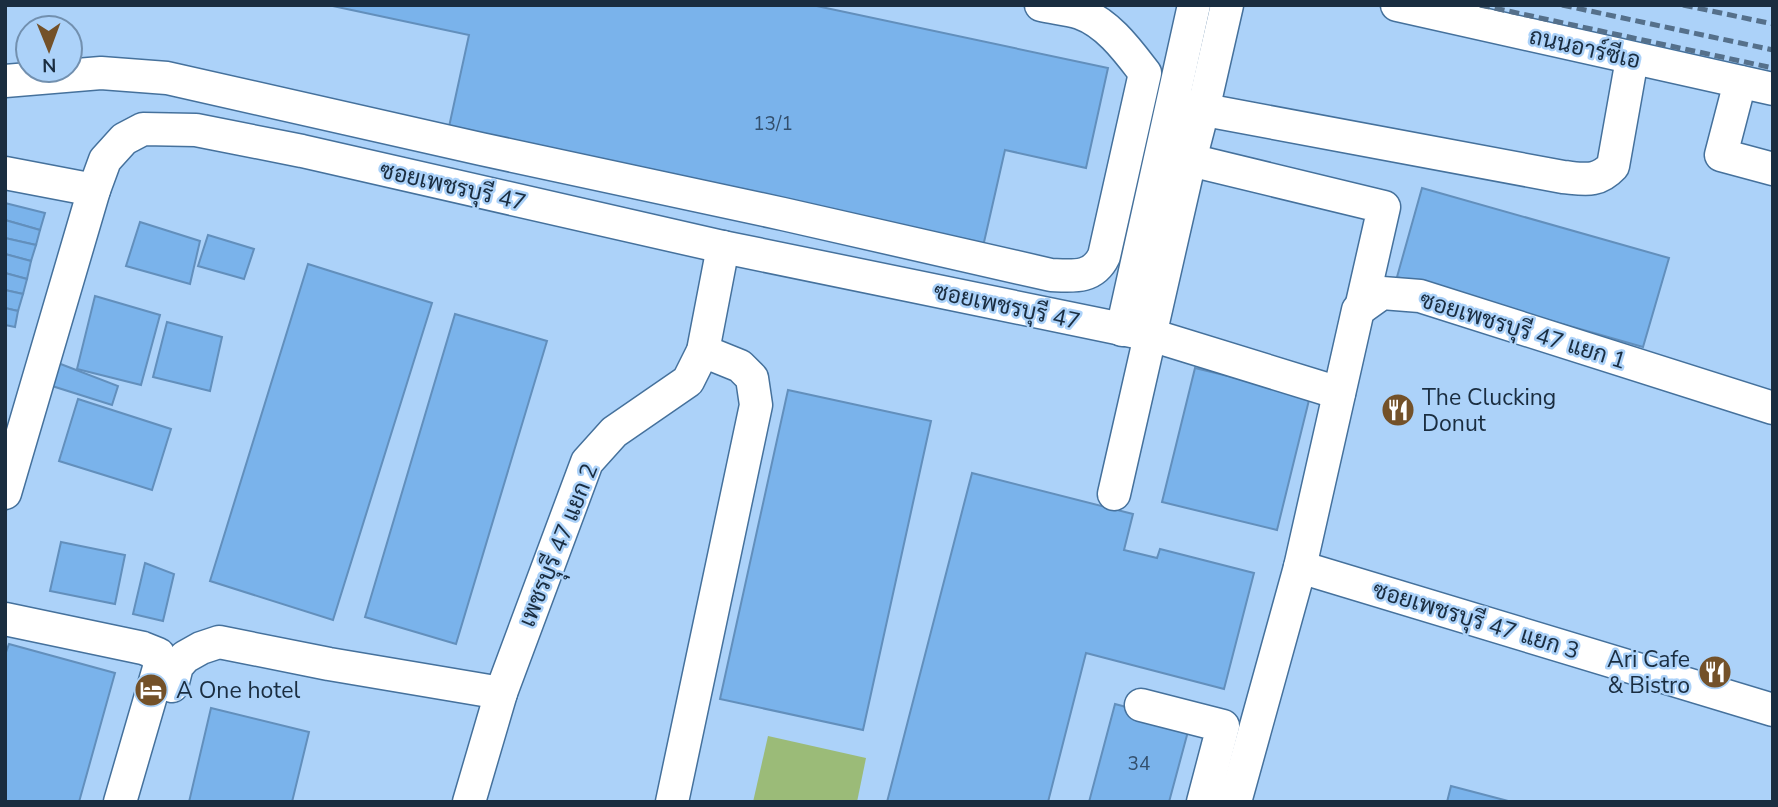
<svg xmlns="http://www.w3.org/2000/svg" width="1778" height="807" viewBox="0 0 1778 807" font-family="'Nunito Sans',Sarabun,sans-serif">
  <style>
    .green { fill: #9bbb78 }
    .building { fill: #7ab3eb; stroke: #628fbc; stroke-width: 2 }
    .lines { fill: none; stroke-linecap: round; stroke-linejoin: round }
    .minor-casing { stroke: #45719c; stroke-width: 35 }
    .minor { stroke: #fff; stroke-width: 32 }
    .rail { stroke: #55708b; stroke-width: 5; stroke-dasharray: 10 5; stroke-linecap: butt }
    .labels { text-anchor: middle; stroke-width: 5; stroke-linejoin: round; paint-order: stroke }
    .number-label { font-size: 19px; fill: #324e6b }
    .street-label { font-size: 23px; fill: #1a2d40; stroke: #acd2f9 }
    .poi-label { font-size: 23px; fill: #1a2d40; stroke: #acd2f9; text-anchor: start }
  </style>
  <rect width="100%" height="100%" fill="#acd2f9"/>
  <path class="green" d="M768,736L866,758L857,802H753Z"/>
  <g class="building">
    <path d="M328,5H812L1108,68L1086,168L1005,150L982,251L447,136L469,35Z"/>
    <path d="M1422,188L1669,258L1643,347L1397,277Z"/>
    <path d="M5,203L45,213L40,230L5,220Z"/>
    <path d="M5,220L40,230L36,245L5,238Z"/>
    <path d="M140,222L200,241L190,284L126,266Z"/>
    <path d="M208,235L254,249L244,279L198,266Z"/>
    <path d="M5,238L36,245L31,261L5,254Z"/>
    <path d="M5,254L31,261L27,279L5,273Z"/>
    <path d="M308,264L432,303L333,620L210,581Z"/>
    <path d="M5,273L27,279L23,294L5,290Z"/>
    <path d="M5,290L23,294L18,311L5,308Z"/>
    <path d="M95,296L160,315L141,385L77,369Z"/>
    <path d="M5,308L18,311L15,327L5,325Z"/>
    <path d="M455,314L547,341L456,644L365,617Z"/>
    <path d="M167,322L222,337L210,391L153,377Z"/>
    <path d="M58,363L118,386L112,405L49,385Z"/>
    <path d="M1195,368L1310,396L1277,530L1162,502Z"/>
    <path d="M788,390L931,421L863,730L720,699Z"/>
    <path d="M78,399L171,429L152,490L59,461Z"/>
    <path d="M972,473L1133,514L1124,550L1157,558L1160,549L1254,573L1224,689L1086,653L1048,802H887Z"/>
    <path d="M61,542L125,555L115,604L50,591Z"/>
    <path d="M145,563L174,574L163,621L133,614Z"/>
    <path d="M9,644L115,673L79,802H5V655Z"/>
    <path d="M1115,704L1190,724L1169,802H1089Z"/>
    <path d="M211,708L309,732L292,802H189Z"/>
    <path d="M1451,786L1512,802H1447Z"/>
  </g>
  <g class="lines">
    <defs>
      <g id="minor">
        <path d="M1397,5L1773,89"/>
        <path d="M5,81L101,73L167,78L481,149L783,214L1051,275C1073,276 1093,279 1104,256L1145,73C1128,51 1108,23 1080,13C1068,9 1054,8 1041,5"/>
        <path d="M1740,82L1721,155L1773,169"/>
        <path d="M1173,104L1563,177C1585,179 1597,183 1613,166L1632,59"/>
        <path d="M1190,160L1384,207L1361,308"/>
        <path d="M5,173L94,190"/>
        <path d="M1122,330L1194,5"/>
        <path d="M5,493L94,190L105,160L124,139L143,129L196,130L302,151L723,247L1151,335L1339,393"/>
        <path d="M1114,494L1190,160L1203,110L1227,5"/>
        <path d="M1300,567L1773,710"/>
        <path d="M5,619L143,648L158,654L159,668L120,802"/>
        <path d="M172,686L177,666L185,657L201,648L219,642L329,664L501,693"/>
        <path d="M1141,705L1223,726L1203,802"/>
        <path d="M469,802L501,693L587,462L614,432L688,381L703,351L723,247"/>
        <path d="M672,802L756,405L752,378L740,366L703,351"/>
        <path d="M1235,802L1300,567L1358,310L1361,308L1382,293L1420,296L1773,408"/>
      </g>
    </defs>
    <use href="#minor" class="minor-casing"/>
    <use href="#minor" class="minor"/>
    <g class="rail">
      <path d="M1480,5L1773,68"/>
      <path d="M1562,5L1773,50"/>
      <path d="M1683,5L1773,24"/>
    </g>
  </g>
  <defs>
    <symbol id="restaurant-disc" viewBox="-11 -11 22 22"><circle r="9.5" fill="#735129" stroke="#acd2f9"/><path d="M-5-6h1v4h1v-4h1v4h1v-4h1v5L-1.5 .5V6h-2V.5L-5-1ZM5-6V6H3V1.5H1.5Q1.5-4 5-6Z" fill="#fff"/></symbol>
    <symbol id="hotel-disc" viewBox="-11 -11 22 22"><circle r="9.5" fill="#735129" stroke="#acd2f9"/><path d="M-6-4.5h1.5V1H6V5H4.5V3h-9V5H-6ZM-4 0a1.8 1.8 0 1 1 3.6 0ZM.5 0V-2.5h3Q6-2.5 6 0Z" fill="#fff"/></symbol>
  </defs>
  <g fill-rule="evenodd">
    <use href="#restaurant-disc" x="1379" y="391" width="38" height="38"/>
    <use href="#restaurant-disc" x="1696" y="653" width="38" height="38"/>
    <use href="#hotel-disc" x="132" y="671" width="38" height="38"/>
  </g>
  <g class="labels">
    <g class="number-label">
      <text x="773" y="130">13/1</text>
      <text x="1139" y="770">34</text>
    </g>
    <g class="street-label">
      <text transform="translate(1585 48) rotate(13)" y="8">ถนนอาร์ซีเอ</text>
      <text transform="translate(453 186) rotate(13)" y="8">ซอยเพชรบุรี 47</text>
      <text transform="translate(1007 306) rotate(12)" y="8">ซอยเพชรบุรี 47</text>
      <text transform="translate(1523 330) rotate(17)" y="8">ซอยเพชรบุรี 47 แยก 1</text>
      <text transform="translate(558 545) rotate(-68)" y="8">เพชรบุุรี 47 แยก 2</text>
      <text transform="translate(1476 620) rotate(17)" y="8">ซอยเพชรบุรี 47 แยก 3</text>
    </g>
    <g class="poi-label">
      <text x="1422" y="405">The Clucking<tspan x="1422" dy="26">Donut</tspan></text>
      <text x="1690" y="667" text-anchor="end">Ari Cafe<tspan x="1690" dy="26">&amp; Bistro</tspan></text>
      <text x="176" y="698">A One hotel</text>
    </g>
  </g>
  <rect width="1778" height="807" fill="none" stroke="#1a2d40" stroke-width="14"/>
  <g transform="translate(49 49) rotate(179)"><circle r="33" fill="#acd2f9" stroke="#7290af" stroke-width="2"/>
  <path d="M0-5L12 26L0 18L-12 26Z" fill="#735129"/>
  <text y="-10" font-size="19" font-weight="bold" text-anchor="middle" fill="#1a2d40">N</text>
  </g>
</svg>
